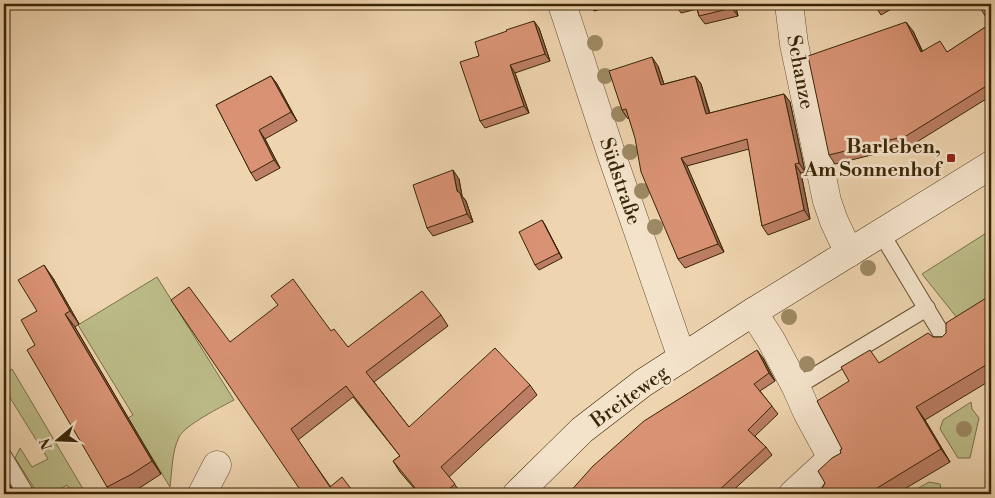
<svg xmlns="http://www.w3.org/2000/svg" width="995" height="498" viewBox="0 0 995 498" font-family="'Libre Bodoni',serif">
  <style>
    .green { fill: #bcbc88; stroke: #7a7048 }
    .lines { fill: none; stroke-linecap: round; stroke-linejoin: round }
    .lane-casing { stroke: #665131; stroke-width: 18 }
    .street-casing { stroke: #665131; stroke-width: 29 }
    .secondary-casing { stroke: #392507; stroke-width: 29 }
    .lane { stroke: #f4e3cb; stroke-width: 16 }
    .street { stroke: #f4e3cb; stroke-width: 28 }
    .secondary { stroke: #f4e3cb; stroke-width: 28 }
    .tree { fill: #9d8964 }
    .wall { fill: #bb7e64; stroke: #392507 }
    .shaded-wall { fill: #986751; stroke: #392507 }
    .building { fill: #d99374; stroke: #392507 }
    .poi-dot { fill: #8f2418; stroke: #f4e3cb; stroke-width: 2 }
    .labels { text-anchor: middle; stroke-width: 5; stroke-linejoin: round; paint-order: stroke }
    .street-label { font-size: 20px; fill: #392507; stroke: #f4e3cb }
    .poi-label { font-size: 20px; font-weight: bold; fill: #392507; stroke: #f4e3cb; text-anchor: end }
  </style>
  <rect width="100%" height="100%" fill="#eed4af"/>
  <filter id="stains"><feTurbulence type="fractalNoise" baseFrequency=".004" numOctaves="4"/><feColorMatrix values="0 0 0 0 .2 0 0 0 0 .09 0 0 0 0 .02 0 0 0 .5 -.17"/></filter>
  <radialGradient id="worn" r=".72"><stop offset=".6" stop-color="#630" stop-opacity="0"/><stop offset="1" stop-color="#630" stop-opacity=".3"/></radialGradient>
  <g class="green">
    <path d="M991,230V314L966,329L922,274Z"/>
    <path d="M157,277L234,400C221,407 185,425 179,437C172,451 172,471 170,487L128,418L133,415L78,325Z"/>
    <path d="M12,369L86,494H73L67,485L52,494H38L15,458L20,448L32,467L48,459L4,388V374Z"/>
    <path d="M971,402L972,409L979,418L970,458H958L940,429L943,420Z"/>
    <path d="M929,482L940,484L942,494H908Z"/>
  </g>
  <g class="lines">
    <defs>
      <g id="lane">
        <path d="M881,233L946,341"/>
        <path d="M796,387L927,308"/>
        <path d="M4,457L26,494"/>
      </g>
      <g id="street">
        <path d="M562,4L611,153L682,358"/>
        <path d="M789,4L794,44L827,201L834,221L849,253"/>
        <path d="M753,312L771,340L796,387L807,412L832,458L793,494"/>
        <path d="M202,494L217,465"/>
      </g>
      <path id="secondary" d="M517,494L582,430L643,383L753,312L991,165"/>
    </defs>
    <use href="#lane" class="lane-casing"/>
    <use href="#street" class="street-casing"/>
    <use href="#secondary" class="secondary-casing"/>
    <use href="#lane" class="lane"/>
    <use href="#street" class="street"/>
    <use href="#secondary" class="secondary"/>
  </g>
  <g class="tree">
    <circle cx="595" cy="43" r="8"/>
    <circle cx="605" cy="76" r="8"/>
    <circle cx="619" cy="114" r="8"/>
    <circle cx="630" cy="152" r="8"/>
    <circle cx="642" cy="191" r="8"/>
    <circle cx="655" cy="227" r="8"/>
    <circle cx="868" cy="268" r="8"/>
    <circle cx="789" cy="317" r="8"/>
    <circle cx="807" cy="364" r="8"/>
    <circle cx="964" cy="429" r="8"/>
  </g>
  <g class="wall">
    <path d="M589,4H619L594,11Z"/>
    <path d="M675,4H735L738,16L705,24L699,16L697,9L681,13Z"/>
    <path d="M874,4H900L881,15Z"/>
    <path d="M991,4V96L912,145L835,164L829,155L913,31L923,52H948L990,24Z"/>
    <path d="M539,28L550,61L515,73L529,113L485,128L480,121L479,56Z"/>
    <path d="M658,66L664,84L695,76L701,84L710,113L784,94L790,102L805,172L801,173L810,219L768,235L762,226L749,149L687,166L724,252L685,268L678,259L629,118L628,119L622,110Z"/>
    <path d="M271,76L277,84L297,121L265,139L280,168L256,181L251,173L216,105Z"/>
    <path d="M459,179L462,196L466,201L473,222L433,236L427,228Z"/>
    <path d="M542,220L545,225L562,258L539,270L535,265Z"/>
    <path d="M53,278L79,324L75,327L161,474L141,487L128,494H112L107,487L37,311Z"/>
    <path d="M991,295V380L925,420L950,462L896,494H819L841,453L849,381L879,363L933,337H942Z"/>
    <path d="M441,315L448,326L374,382L409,427L530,385L537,395L449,477L462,494H419L400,472L393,461L400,456L353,397L298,440L330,486L355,494H303L230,342L331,331L348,347Z"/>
    <path d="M763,358L775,381L760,391L778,414L755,436L766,447L772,455L729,494H568Z"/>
  </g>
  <g class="shaded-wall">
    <path d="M731,4H735L738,16L732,8Z"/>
    <path d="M534,21L539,28L550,61L545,54Z"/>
    <path d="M906,22L913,31L927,62L921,52Z"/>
    <path d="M652,57L658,66L667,94L661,85Z"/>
    <path d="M510,65L515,73L529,113L524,106Z"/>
    <path d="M271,76L277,84L297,121L291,112Z"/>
    <path d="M695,76L701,84L712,123L706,114Z"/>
    <path d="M784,94L790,102L805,172L799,163Z"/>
    <path d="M259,130L265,139L280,168L274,160Z"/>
    <path d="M681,158L687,166L724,252L718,244Z"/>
    <path d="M795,164L801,173L810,219L804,210Z"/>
    <path d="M453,170L459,179L462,196L466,201L473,222L467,214L457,191Z"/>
    <path d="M542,220L545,225L562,258L559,253Z"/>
    <path d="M44,265L53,278L79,324L70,311Z"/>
    <path d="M65,314L75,327L161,474L152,461Z"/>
    <path d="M757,350L763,358L775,381L769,373Z"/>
    <path d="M916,407L925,420L950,462L941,449Z"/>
    <path d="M4,476L15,494H14L4,478Z"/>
  </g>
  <g class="building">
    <path d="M696,4H731L732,8L699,16Z"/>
    <path d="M978,4H991V81L987,83L988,85L906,136L829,155L808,56L906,22L921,52L940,41L947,52L990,24Z"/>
    <path d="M534,21L545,54L510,65L524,106L480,121L460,62L479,56L475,42L507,31L506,30Z"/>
    <path d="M652,57L661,85L695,76L706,114L784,94L799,163L795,164L804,210L762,226L747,139L681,158L718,244L678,259L641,172L635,138L626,109L622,110L609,71Z"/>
    <path d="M271,76L291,112L259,130L274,160L251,173L216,105Z"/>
    <path d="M453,170L457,191L460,193L467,214L427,228L413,185Z"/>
    <path d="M542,220L559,253L535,265L519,232Z"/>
    <path d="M44,265L70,311L65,314L152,461L132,474L107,487L27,350L35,345L21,320L37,311L18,280Z"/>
    <path d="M293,279L331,331L334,329L348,347L422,291L441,315L366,372L409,427L495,348L530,385L441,467L455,484L443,494H420L393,461L400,456L346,386L291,429L330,487L342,477L355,494H303L171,300L189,287L230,342L278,305L271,296Z"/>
    <path d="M991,295V373L986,365L916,407L941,449L869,493L870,494H819L825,483L818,471L832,458L841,453L840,450L842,449L817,401L849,381L841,367L870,350L879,363L928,333L933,337H942L946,333V323Z"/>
    <path d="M757,350L769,373L754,384L772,406L748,430L766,447L717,492L719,494H568L593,466L644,421Z"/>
    <path d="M4,478L14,494H4Z"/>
  </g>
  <rect class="poi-dot" x="946" y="153" width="10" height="10" rx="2.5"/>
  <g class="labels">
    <g class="street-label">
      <text transform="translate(801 72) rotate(79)" y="7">Schanze</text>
      <text transform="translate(621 181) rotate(71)" y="7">Südstraße</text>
      <text transform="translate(629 396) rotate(-36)" y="7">Breiteweg</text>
    </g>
    <g class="poi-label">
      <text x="941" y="153">Barleben,<tspan x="941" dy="23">Am Sonnenhof</tspan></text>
    </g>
  </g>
  <rect width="995" height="498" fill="none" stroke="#eed4af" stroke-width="20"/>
  <rect x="5" y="5" width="985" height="488" fill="none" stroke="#392507" stroke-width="2.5"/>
  <rect x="10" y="10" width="975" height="478" fill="none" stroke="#392507"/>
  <g transform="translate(58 440) rotate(251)" stroke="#f4e3cb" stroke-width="4" paint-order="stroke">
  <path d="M0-4L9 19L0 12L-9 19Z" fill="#392507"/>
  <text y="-8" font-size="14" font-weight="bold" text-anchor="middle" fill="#392507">N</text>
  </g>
  <rect width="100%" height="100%" filter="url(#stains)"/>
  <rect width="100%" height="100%" fill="url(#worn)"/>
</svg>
